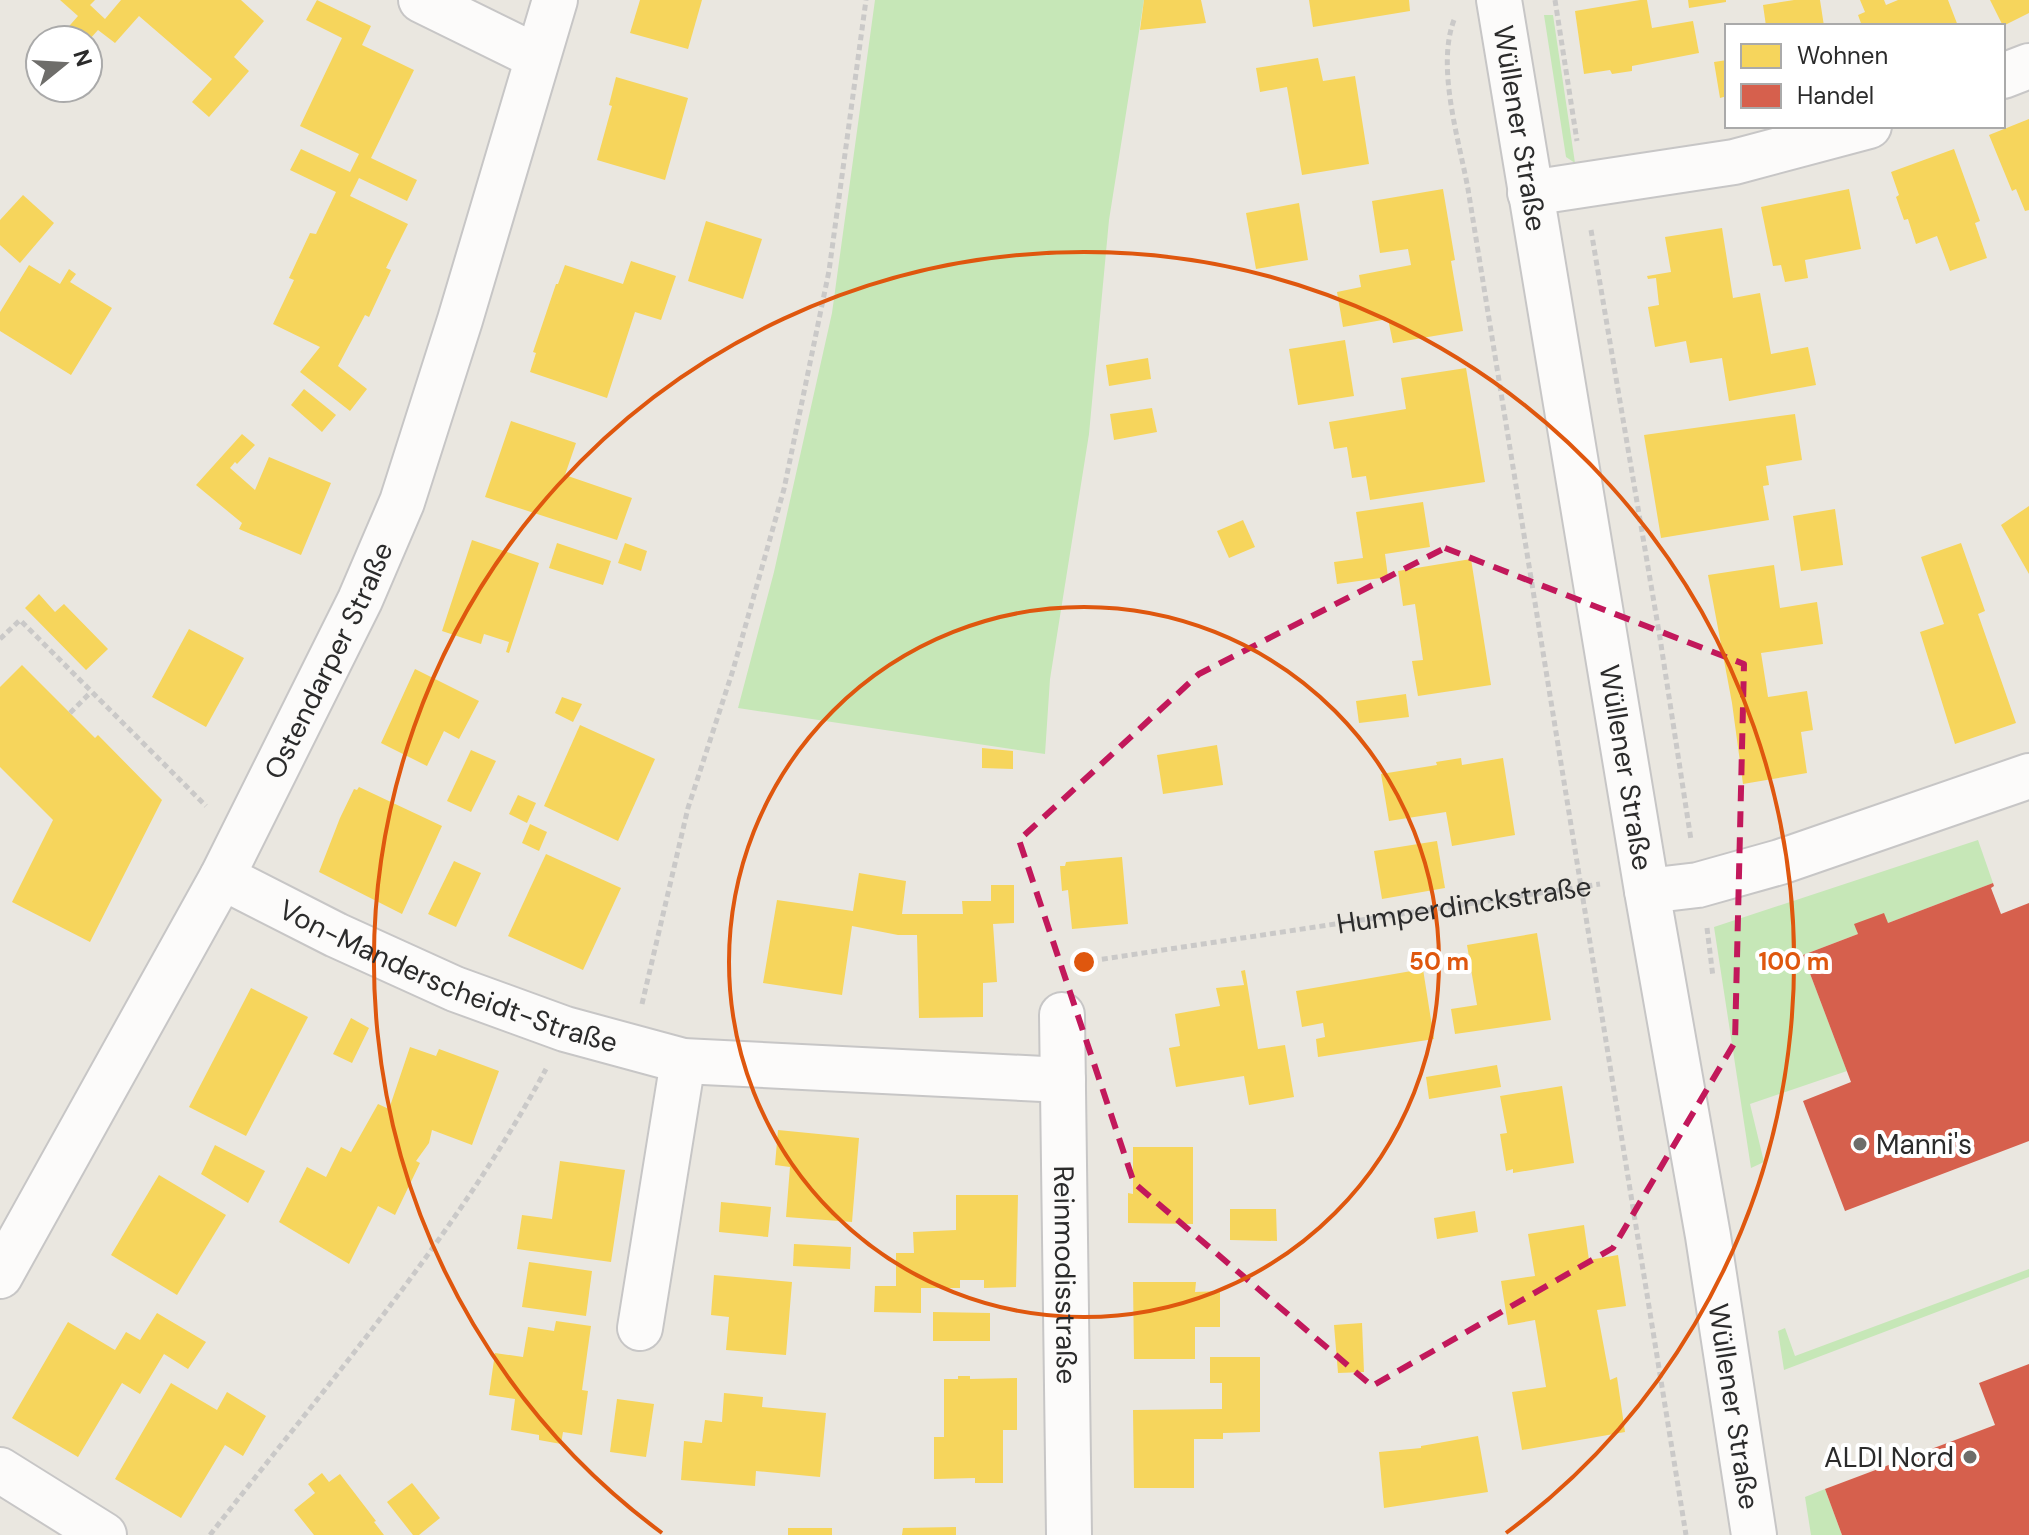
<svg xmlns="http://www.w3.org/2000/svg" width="2029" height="1535" viewBox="0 0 2029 1535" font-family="'DM Sans',sans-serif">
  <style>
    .green { fill: #c6e7b7 }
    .homes { fill: #f6d55c }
    .shops { fill: #d6604d }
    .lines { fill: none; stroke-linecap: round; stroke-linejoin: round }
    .minor-casing { stroke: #c7c6c6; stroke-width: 48 }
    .tertiary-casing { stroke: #c7c6c6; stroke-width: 48 }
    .path { stroke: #cac9c8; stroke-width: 5; stroke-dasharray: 6 4; stroke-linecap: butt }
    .minor { stroke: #fcfbfa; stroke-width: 44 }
    .tertiary { stroke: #fcfbfa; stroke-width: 44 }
    .marked { fill: none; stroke: #c2185b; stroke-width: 6; stroke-dasharray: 16 10; stroke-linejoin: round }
    .ring { fill: none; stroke: #df570e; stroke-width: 4 }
    .poi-dot { fill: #6e6d6a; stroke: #fff; stroke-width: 3 }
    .labels { text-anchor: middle; stroke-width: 8; stroke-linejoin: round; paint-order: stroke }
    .street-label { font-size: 28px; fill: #2b2b2b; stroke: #fff }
    .poi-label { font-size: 28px; fill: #2b2b2b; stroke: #fff; text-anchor: start }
    .centre { fill: #df570e; stroke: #fff; stroke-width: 4 }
    .ring-label { font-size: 24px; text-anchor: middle; font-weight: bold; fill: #df570e; stroke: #fff; stroke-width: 8; stroke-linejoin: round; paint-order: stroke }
  </style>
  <rect width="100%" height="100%" fill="#eae7e0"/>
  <g class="green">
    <path d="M875,0H1144L1109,220L1089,434L1050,679L1045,754L738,708L774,572L832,313Z"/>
    <path d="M1544,15H1553L1575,163L1566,157Z"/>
    <path d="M1978,840L1993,883L1888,923L1855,924L1858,934L1803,955L1847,1071L1750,1104L1764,1162L1751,1168L1714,927Z"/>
    <path d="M2029,1269V1277L1784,1370L1778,1331L1785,1328L1795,1356Z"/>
    <path d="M1825,1489L1842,1535H1811L1805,1497Z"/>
  </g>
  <g class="homes">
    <path d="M60,0H95L90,5L105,19L121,0H241L264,21L234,57L249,71L209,117L192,102L212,79L139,16L115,43L98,30L89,40H57L78,16Z"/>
    <path d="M317,0L371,26L362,45L414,70L371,158L417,180L407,201L359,178L350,196L408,224L386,268L391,270L369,317L365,315L338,366L367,389L350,411L300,372L320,347L273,324L294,280L289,278L310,233L316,234L336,192L290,170L301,149L350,172L359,154L300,126L342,38L306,20Z"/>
    <path d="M640,0H702L688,49L630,33Z"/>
    <path d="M1144,0H1201L1206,23L1140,30Z"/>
    <path d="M1309,0H1409L1410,11L1313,27Z"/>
    <path d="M1640,0H1647L1652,28L1693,21L1699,53L1632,66V71L1612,74L1610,70L1584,74L1575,11Z"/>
    <path d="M1688,0H1726V2L1689,8Z"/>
    <path d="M1794,0H1820L1824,26H1766L1763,5Z"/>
    <path d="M1860,0H1884L1886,5L1898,0H1948L1958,26H1862L1858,15L1865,12Z"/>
    <path d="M1990,0H2029V13L2003,26Z"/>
    <path d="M1318,58L1323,81L1355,76L1369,164L1302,175L1287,87L1260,92L1256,68Z"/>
    <path d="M1727,60V96L1720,98L1714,62Z"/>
    <path d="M616,77L688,98L665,180L597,160L612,106L609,105Z"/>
    <path d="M2029,119V210L2025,211L2016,189L2012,191L1989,135Z"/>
    <path d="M1954,149L1980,221L1975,223L1987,258L1950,271L1937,236L1916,244L1908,219L1904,220L1896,197L1899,195L1891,172Z"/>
    <path d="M1443,189L1455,260L1451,261L1463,331L1393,343L1388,319L1343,327L1337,292L1361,287L1359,275L1411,265L1408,249L1380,253L1372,201Z"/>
    <path d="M1849,189L1861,249L1805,260L1808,278L1785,282L1781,265L1773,266L1761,207Z"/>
    <path d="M23,195L54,223L20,263L0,245V220Z"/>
    <path d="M1299,203L1308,260L1256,269L1246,213Z"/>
    <path d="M706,221L762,239L743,299L688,281Z"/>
    <path d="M1722,228L1733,298L1760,293L1771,354L1808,347L1816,385L1729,401L1722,358L1690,363L1686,341L1655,347L1648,307L1659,305L1656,278L1648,279L1647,276L1671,272L1665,237Z"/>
    <path d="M631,261L676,276L661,320L635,312L607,398L530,372L536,353L533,352L556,284H558L565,265L623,284Z"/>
    <path d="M29,265L60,284L69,269L76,274L70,282L112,308L71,375L0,331V312Z"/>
    <path d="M1345,340L1354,396L1298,405L1289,349Z"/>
    <path d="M1148,358L1151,379L1109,386L1106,365Z"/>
    <path d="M1466,368L1485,482L1370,500L1366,476L1352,478L1347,447L1334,449L1329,422L1406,409L1401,378Z"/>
    <path d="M304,389L336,415L322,432L291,405Z"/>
    <path d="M1152,408L1157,432L1114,440L1110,414Z"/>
    <path d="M1795,414L1802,460L1766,466L1769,485L1763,486L1769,520L1661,538L1644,435Z"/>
    <path d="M511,421L576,443L565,475L632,498L617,540L485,497Z"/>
    <path d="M242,434L255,445L237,464L235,462L230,468L255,490L269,457L331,483L301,555L239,529L242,523L196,485Z"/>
    <path d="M1423,502L1430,547L1385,554L1388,577L1337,584L1334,562L1363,558L1356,512Z"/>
    <path d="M2029,506V574L2001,525Z"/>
    <path d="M1835,509L1843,565L1801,571L1793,516Z"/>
    <path d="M1243,520L1255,547L1229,558L1217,531Z"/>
    <path d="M472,540L539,563L509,653L506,652L509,642L484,634L481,644L442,631Z"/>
    <path d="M557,543L611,561L603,585L549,568Z"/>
    <path d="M625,543L647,551L641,571L618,563Z"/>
    <path d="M1961,543L1985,611L1978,614L2016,723L1955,744L1920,632L1944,624L1921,557Z"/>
    <path d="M1471,559L1491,685L1418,696L1412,661L1423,660L1415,604L1403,606L1398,571Z"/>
    <path d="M1774,565L1780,608L1817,602L1823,644L1761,653L1768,697L1807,691L1813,730L1801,732L1807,773L1743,784L1732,703L1708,575Z"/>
    <path d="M39,594L55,612L64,604L108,649L86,670L25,608Z"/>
    <path d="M189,629L244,658L206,727L152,697Z"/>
    <path d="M22,665L95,738L98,735L162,800L90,942L12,902L53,820L0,767V687Z"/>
    <path d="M415,669L479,701L459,739L444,731L427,766L381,743Z"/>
    <path d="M1406,694L1409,717L1359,723L1356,701Z"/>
    <path d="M562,697L582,704L573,722L555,713Z"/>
    <path d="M580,725L655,759L618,841L544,806Z"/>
    <path d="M1217,745L1223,785L1163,794L1157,755Z"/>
    <path d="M982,748L1013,751V769L982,768Z"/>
    <path d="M471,750L496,761L471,812L447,801Z"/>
    <path d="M1461,758L1462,765L1503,758L1515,835L1452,846L1446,812L1389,821L1381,774L1437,765L1436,762Z"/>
    <path d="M359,787L442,826L402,914L319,872L340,818L354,789L357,790Z"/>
    <path d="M518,795L536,803L527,823L509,814Z"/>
    <path d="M530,824L547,832L539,851L522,843Z"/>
    <path d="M1437,841L1445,888L1382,899L1374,851Z"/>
    <path d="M546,854L621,888L583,970L508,936Z"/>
    <path d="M1122,857L1128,924L1072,929L1068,890L1062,891L1060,866H1065L1066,862Z"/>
    <path d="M454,861L481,873L456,927L428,914Z"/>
    <path d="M859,873L906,881L902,914H963L962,901H991V885H1014V923L993,924L997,982L983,983V1017L919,1018L917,935H898L852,926L842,995L763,983L777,900L853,911Z"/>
    <path d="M1537,933L1551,1020L1455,1034L1451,1009L1477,1005L1467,945Z"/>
    <path d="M1423,969L1434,1039L1318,1057L1316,1039L1325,1037L1323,1023L1302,1027L1296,991Z"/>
    <path d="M1245,970L1258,1049L1285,1045L1294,1097L1249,1105L1244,1076L1176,1087L1169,1048L1180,1046L1175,1014L1220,1006L1216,988L1244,985L1241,971Z"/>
    <path d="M251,988L308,1017L246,1136L189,1107Z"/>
    <path d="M351,1018L369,1028L352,1063L333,1054Z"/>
    <path d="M410,1047L436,1056L439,1049L499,1071L472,1145L432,1130L429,1143L416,1161L420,1163L395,1215L378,1206L349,1264L279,1222L307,1167L326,1177L341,1147L351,1152L378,1104L389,1109Z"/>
    <path d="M1497,1065L1501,1087L1429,1099L1426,1077Z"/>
    <path d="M1562,1086L1574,1163L1513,1173V1169L1506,1171L1500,1134L1507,1133L1500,1096Z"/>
    <path d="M778,1130L859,1138L852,1222L786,1217L790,1167L775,1165Z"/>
    <path d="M215,1145L265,1171L248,1203L201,1174Z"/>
    <path d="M1133,1147H1193V1224L1128,1223V1193L1133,1194Z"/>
    <path d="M560,1161L625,1170L611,1262L517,1249L522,1215L552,1219Z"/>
    <path d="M159,1175L226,1215L177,1295L111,1255Z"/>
    <path d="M956,1195H1018L1016,1287L984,1288V1280H960V1288H921V1313L874,1312L875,1286H896V1253H914L913,1232L956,1230Z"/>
    <path d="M721,1202L771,1207L768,1237L719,1232Z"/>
    <path d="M1230,1209H1276L1277,1241L1230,1240Z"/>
    <path d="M1475,1211L1478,1232L1437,1239L1434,1218Z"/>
    <path d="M1584,1225L1589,1260L1618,1255L1626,1306L1597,1310L1610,1380L1617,1377L1625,1432L1522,1450L1512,1392L1546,1387L1535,1320L1508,1325L1501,1281L1535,1276L1528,1234Z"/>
    <path d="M794,1244L851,1247L850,1269L793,1266Z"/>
    <path d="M529,1262L592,1271L586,1316L522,1307Z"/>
    <path d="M714,1275L792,1282L786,1355L726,1350L729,1317L711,1315Z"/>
    <path d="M1133,1282H1196L1195,1292L1220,1291V1327H1195V1359H1134Z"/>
    <path d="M933,1312L990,1313V1341H933Z"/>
    <path d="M157,1313L206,1342L188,1369L164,1354L140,1394L122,1383L78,1457L12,1418L68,1322L115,1350L126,1332L140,1340Z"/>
    <path d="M556,1321L591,1326L582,1390L588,1391L582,1435L563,1432L561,1444L539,1440V1435L511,1430L515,1399L489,1395L495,1353L523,1357L528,1327L554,1331Z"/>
    <path d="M1362,1323L1364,1372L1338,1373L1334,1325Z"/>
    <path d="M1210,1357H1260V1432L1223,1433V1439H1194V1488H1134L1133,1410L1222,1409V1383H1210Z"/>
    <path d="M958,1376H970V1379L1017,1378V1430H1003V1483H975V1478L934,1479V1437H944V1379H958Z"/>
    <path d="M171,1383L217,1410L227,1392L266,1416L243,1456L225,1445L181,1518L115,1479Z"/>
    <path d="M724,1393L763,1397L762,1407L826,1413L820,1477L756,1471L755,1486L681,1480L684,1441L702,1443L705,1420L722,1422Z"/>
    <path d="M617,1399L654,1404L646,1457L610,1452Z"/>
    <path d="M1478,1436L1488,1492L1384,1508L1379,1452L1421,1448V1446Z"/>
    <path d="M322,1473L329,1482L340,1474L376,1521L374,1522L384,1535H314L294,1510L315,1493L308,1484Z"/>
    <path d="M412,1483L440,1518L419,1535H413L387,1502Z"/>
    <path d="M956,1527V1535H902L903,1528Z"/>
    <rect x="788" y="1528" width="44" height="7"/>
  </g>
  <g class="shops">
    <path d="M1993,883L1994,886L1991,888L2001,914L2029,903V1141L1845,1211L1803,1101L1851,1082L1803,955L1858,934L1854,924L1884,913L1888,923Z"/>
    <path d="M2029,1364V1535H1842L1825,1489L1995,1425L1979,1383Z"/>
  </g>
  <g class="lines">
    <defs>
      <g id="minor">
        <path d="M421,0L537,57"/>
        <path d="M2003,76L2029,66"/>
        <path d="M1530,193L1734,162L1869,126"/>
        <path id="s2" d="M222,877L336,935L455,989L565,1029L683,1061L1063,1080"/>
        <path d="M1647,891L1698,885L1780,862L2029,776"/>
        <path id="s3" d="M1062,1015L1069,1535"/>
        <path id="s4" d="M0,1276L222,877L360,600L402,502L460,320L555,0"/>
        <path d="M640,1328L683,1061"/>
        <path d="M0,1470L104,1535"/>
      </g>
      <g id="tertiary">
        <path id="s5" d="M1499,0L1647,891L1708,1236L1754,1535"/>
      </g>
    </defs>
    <use href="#minor" class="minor-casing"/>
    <use href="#tertiary" class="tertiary-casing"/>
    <g class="path">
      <path d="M1555,0L1577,141"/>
      <path d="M1454,20C1436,67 1459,140 1468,189L1686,1535"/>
      <path d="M1591,230L1660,638L1691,840"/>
      <path d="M0,639L20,620L206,806"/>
      <path d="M70,713L91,692"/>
      <path d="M1707,928L1713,977"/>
      <path id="s1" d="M1075,972L1097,960L1600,884"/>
      <path d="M642,1004L688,808L733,670L784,489L829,271L866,0"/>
      <path d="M210,1535C327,1384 455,1238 546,1069"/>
    </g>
    <use href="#minor" class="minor"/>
    <use href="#tertiary" class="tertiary"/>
  </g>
  <path class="marked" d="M1445,548L1744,664L1735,1042L1613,1248L1372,1386L1134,1183L1019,840L1199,674Z"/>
  <g class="ring">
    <circle cx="1084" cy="962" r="355"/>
    <path d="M662 1533A710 710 0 1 1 1506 1533"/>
  </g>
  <g class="poi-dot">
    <circle cx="1860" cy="1144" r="8"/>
    <circle cx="1970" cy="1457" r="8"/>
  </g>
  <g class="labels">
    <g class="street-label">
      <text dy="10" stroke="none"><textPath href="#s5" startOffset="130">Wüllener Straße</textPath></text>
      <text dy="10" stroke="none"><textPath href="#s4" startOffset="698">Ostendarper Straße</textPath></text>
      <text dy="10" stroke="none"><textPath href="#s5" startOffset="778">Wüllener Straße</textPath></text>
      <text dy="10" stroke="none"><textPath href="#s1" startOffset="396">Humperdinckstraße</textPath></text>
      <text dy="10" stroke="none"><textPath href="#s2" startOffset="248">Von-Manderscheidt-Straße</textPath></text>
      <text dy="10" stroke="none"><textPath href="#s3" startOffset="260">Reinmodisstraße</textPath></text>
      <text dy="10" stroke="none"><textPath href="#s5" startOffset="1426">Wüllener Straße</textPath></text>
    </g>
    <g class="poi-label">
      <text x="1876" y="1154">Manni's</text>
      <text x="1954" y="1467" text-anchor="end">ALDI Nord</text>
    </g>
  </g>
  <circle cx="1084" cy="962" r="12" class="centre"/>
  <g class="ring-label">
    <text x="1439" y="970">50 m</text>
    <text x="1794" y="970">100 m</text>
  </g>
  <rect x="1725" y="24" width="280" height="104" fill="#ffffff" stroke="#aaaaaa" stroke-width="2"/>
  <rect x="1741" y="44" width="40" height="24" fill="#f6d55c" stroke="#aaaaaa" stroke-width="2"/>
  <text x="1797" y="64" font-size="24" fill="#2b2b2b">Wohnen</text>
  <rect x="1741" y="84" width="40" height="24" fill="#d6604d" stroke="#aaaaaa" stroke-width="2"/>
  <text x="1797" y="104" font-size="24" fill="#2b2b2b">Handel</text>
  <g transform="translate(64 64) rotate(72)"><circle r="38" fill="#ffffff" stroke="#aaaaaa" stroke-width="2"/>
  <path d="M0-6L14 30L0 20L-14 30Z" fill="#6e6d6a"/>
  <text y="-12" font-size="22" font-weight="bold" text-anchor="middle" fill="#2b2b2b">N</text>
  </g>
</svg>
